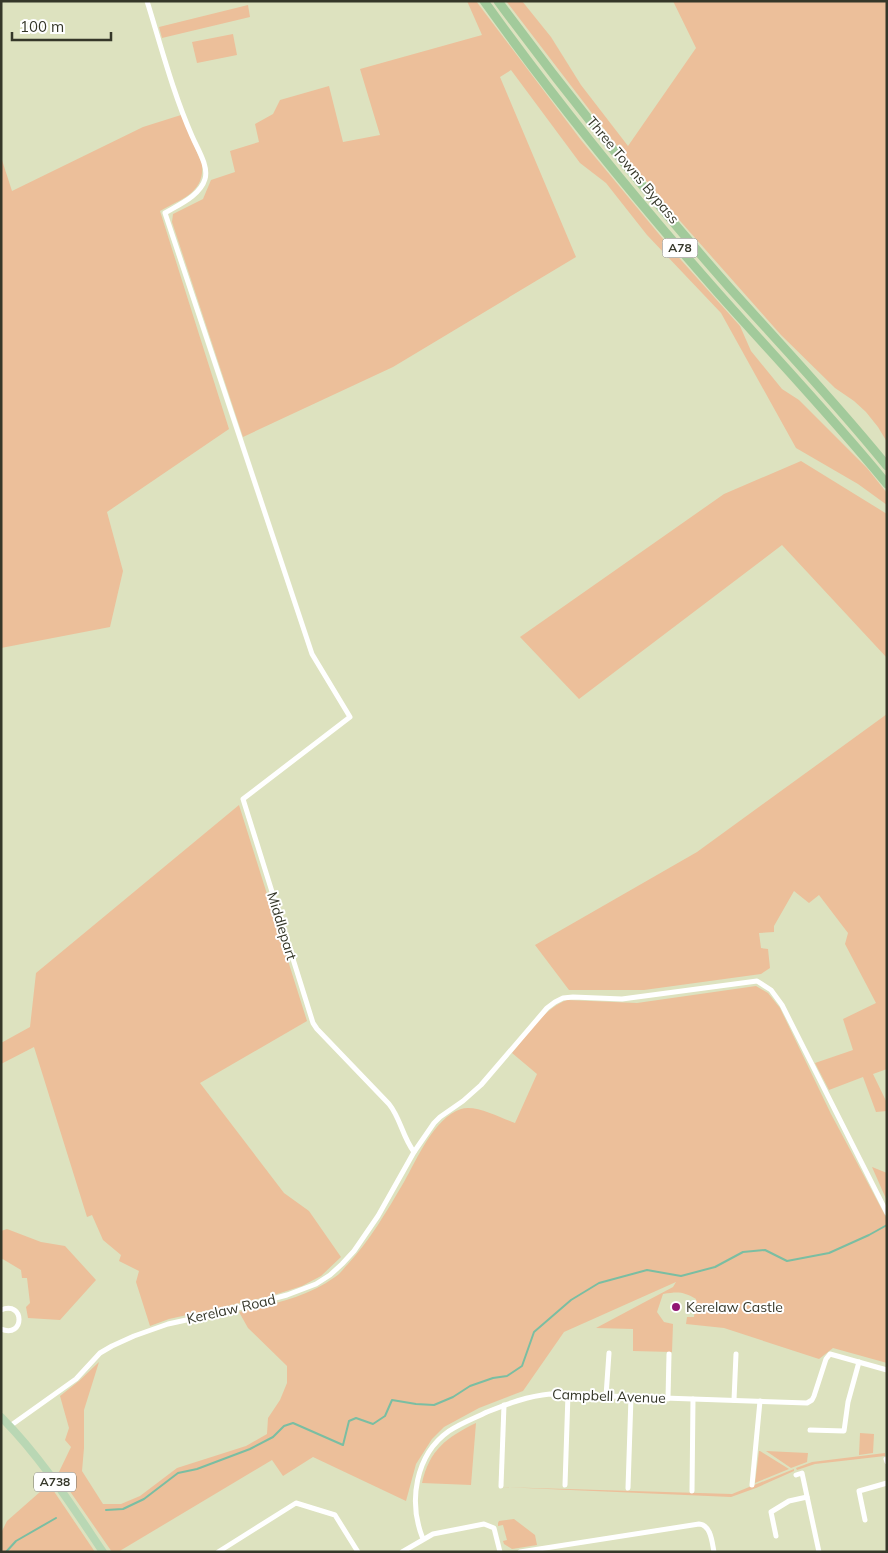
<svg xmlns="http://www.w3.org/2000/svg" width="888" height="1553" viewBox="0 0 888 1553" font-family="Mulish,sans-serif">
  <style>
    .green { fill: #ecbf9a }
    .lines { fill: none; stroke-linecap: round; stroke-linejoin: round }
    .stream { stroke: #7abea2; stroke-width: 2 }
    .minor { stroke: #fff; stroke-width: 5 }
    .primary { stroke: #b9d7b4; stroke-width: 8 }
    .trunk { stroke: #a2ca9b; stroke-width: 9 }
    .poi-dot { fill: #911673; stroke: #fff; stroke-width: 2 }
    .labels { text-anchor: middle; stroke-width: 4; stroke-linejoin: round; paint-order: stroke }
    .shield { fill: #fff; stroke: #727369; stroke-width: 1 }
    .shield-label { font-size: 12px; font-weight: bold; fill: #353729 }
    .street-label { font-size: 14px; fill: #353729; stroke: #fff }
    .poi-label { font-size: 14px; fill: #353729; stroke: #fff; text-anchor: start }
  </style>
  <rect width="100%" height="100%" fill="#dde2bf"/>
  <g class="green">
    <path d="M467,1H476L581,140L673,251L740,326L751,351L782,389L799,400L867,468L887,493V505L858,484L796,448L721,313L647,235L606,183L580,163L511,70L500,77L576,257L393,367L243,437L172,222L173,214L203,199L211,180L235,172L230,151L259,142L255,124L273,114L280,100L329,86L343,142L380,135L360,69L482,35Z"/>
    <path d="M506,1H522L551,37L581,85L628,146L696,48L673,1H887V442L878,427L866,412L854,401L835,388L781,335L681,222L621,151Z"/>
    <path d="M248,5L250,17L162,38L159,27Z"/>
    <path d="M233,34L237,55L197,63L192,42Z"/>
    <path d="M181,115L202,164C205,193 181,199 160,211L229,429L107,512L123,571L110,627L1,648V157L12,191L143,127Z"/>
    <path d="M801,461L887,514V658L782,545L579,699L520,637L724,494Z"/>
    <path d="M887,714V1069L873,1074L887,1103V1111L876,1112L863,1077L829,1090L815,1063L853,1050L843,1019L876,1003L845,944L848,933L819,895L809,903L794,891L774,926V932L759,933L761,948L768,949L770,968L761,974L644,990H569L535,945L697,852Z"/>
    <path d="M239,805L307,1021L200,1083L284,1193L309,1211L341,1257L321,1276L302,1286L271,1296L169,1319L150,1326L136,1282L139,1271L119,1261L121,1255L103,1240L92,1215L87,1217L34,1047L1,1064V1043L30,1027L36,973Z"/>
    <path d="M756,986L768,993L780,1008L831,1114L887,1219V1363L833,1348L819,1359L724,1328L686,1324L687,1317H694L696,1299C682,1291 678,1292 663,1294L657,1312L664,1322L673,1324L672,1352L633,1351V1329L596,1328L673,1287L676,1282L564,1332L523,1391L479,1408L444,1427L432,1439L416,1464L406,1501L313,1457L283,1476L272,1460L118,1552H112L58,1474L71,1447L65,1440L69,1428L60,1396L79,1381L99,1362L84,1410V1448L82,1471L103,1504H121L140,1496L177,1468L246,1446L267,1434L268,1418L280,1400L287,1383V1366L248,1328L239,1312C272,1304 306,1298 335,1277C340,1274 344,1268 348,1264C370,1240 387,1211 404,1182C417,1159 434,1118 461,1109C475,1104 501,1118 515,1123L537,1074L512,1053C528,1034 543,1009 567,1000L637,1003Z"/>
    <path d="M872,1167L887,1173V1201Z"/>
    <path d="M7,1229L41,1242L65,1246L96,1280L60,1320L28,1318L26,1307L30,1303L27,1278H22L21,1270L1,1258V1231Z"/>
    <path d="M476,1423L471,1485L422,1483C429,1450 447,1437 476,1423Z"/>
    <path d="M860,1433L874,1434L873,1453L859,1455Z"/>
    <path d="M759,1451H760L789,1469L755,1483Z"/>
    <path d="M766,1451L808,1453L807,1462L791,1468Z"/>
    <path d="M885,1453V1456L815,1464L797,1470L796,1468L812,1462Z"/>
    <path d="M794,1469V1471L756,1488L731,1497L500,1487L732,1494Z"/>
    <path d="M49,1484L95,1552H1V1533L7,1521Z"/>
    <path d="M514,1519L535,1535L537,1545L512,1549L504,1544L503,1541L507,1540L503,1525L498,1526V1523L499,1521Z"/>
  </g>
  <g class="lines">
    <g class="stream">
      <path d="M106,1510L123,1509L144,1499L178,1473L197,1469L250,1449L273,1437L284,1426L293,1423L343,1445L349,1421L356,1418L373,1424L385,1416L392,1400L416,1404L434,1405L453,1397L470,1386L493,1378L507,1376L522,1366L534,1332L571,1300L599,1283L647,1270L681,1276L715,1267L743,1252L765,1250L787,1261L829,1253L869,1235L887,1225"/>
      <path d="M6,1552L16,1541L56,1518"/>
    </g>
    <g class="minor">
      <path d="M147,1C161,46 173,93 192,136C197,148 209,166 205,179C200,196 178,205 165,213L312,654L350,717L243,799L313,1023L317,1029L389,1104C401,1119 402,1136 414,1152"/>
      <path d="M1,1310C25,1300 25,1339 1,1329"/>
      <path d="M606,1396L609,1353"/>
      <path d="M668,1399L669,1354"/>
      <path d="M734,1400L736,1354"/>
      <path d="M10,1426L76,1379L100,1353L112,1346L134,1336L168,1324L223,1312L287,1295L316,1284L330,1275L342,1264L354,1251L378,1216L414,1152L434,1123L440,1117L463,1101L481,1085L547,1008L555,1002L563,998L573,997L622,999L757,981L771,990L782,1005L887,1213"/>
      <path d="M810,1430L844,1431L848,1402L859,1362"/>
      <path d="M886,1459L887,1462"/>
      <path d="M796,1475L802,1473L819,1552"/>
      <path d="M565,1485L568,1394"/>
      <path d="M752,1485L760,1401"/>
      <path d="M501,1486L504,1405"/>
      <path d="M628,1488L631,1397"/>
      <path d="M692,1491L693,1399"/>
      <path d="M865,1520L859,1491L887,1483"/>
      <path d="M776,1536L771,1512L789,1501L807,1497"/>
      <path d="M423,1539C408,1502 415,1455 449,1431C461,1423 475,1418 487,1412C507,1404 528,1396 550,1394L807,1403L812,1400L814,1396L826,1359L830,1354L887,1370"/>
      <path d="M218,1552L296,1503L335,1515L358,1552"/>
      <path d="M402,1552L433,1534L484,1524L494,1528L500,1552"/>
      <path d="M520,1552L699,1524C711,1525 712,1542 714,1552"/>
    </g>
    <path class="primary" d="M1,1417C41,1457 72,1506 103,1552"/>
    <g class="trunk">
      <path d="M484,1C557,103 636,200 719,294C775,357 833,418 887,484"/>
      <path d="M498,1C571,100 648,195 729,287C782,346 837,404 887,466"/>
    </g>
  </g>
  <circle class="poi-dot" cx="676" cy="1307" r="5"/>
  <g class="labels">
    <g class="shield">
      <rect x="662.5" y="238.5" width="35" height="19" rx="4"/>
      <rect x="34" y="1472.5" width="42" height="19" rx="4"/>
    </g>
    <g class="shield-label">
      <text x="680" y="252">A78</text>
      <text x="55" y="1486">A738</text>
    </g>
    <g class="street-label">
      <text transform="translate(633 170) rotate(50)" y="5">Three Towns Bypass</text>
      <text transform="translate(282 926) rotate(73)" y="5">Middlepart</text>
      <text transform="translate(231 1309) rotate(-13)" y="5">Kerelaw Road</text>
      <text transform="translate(609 1396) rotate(2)" y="5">Campbell Avenue</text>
    </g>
    <g class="poi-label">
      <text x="686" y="1312">Kerelaw Castle</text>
    </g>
  </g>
  <rect width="888" height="1553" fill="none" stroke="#353729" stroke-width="5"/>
  <path d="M12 32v8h99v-8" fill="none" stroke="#353729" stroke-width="2.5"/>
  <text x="20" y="32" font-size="15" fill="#353729" stroke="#ffffff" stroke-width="4" paint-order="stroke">100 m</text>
</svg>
